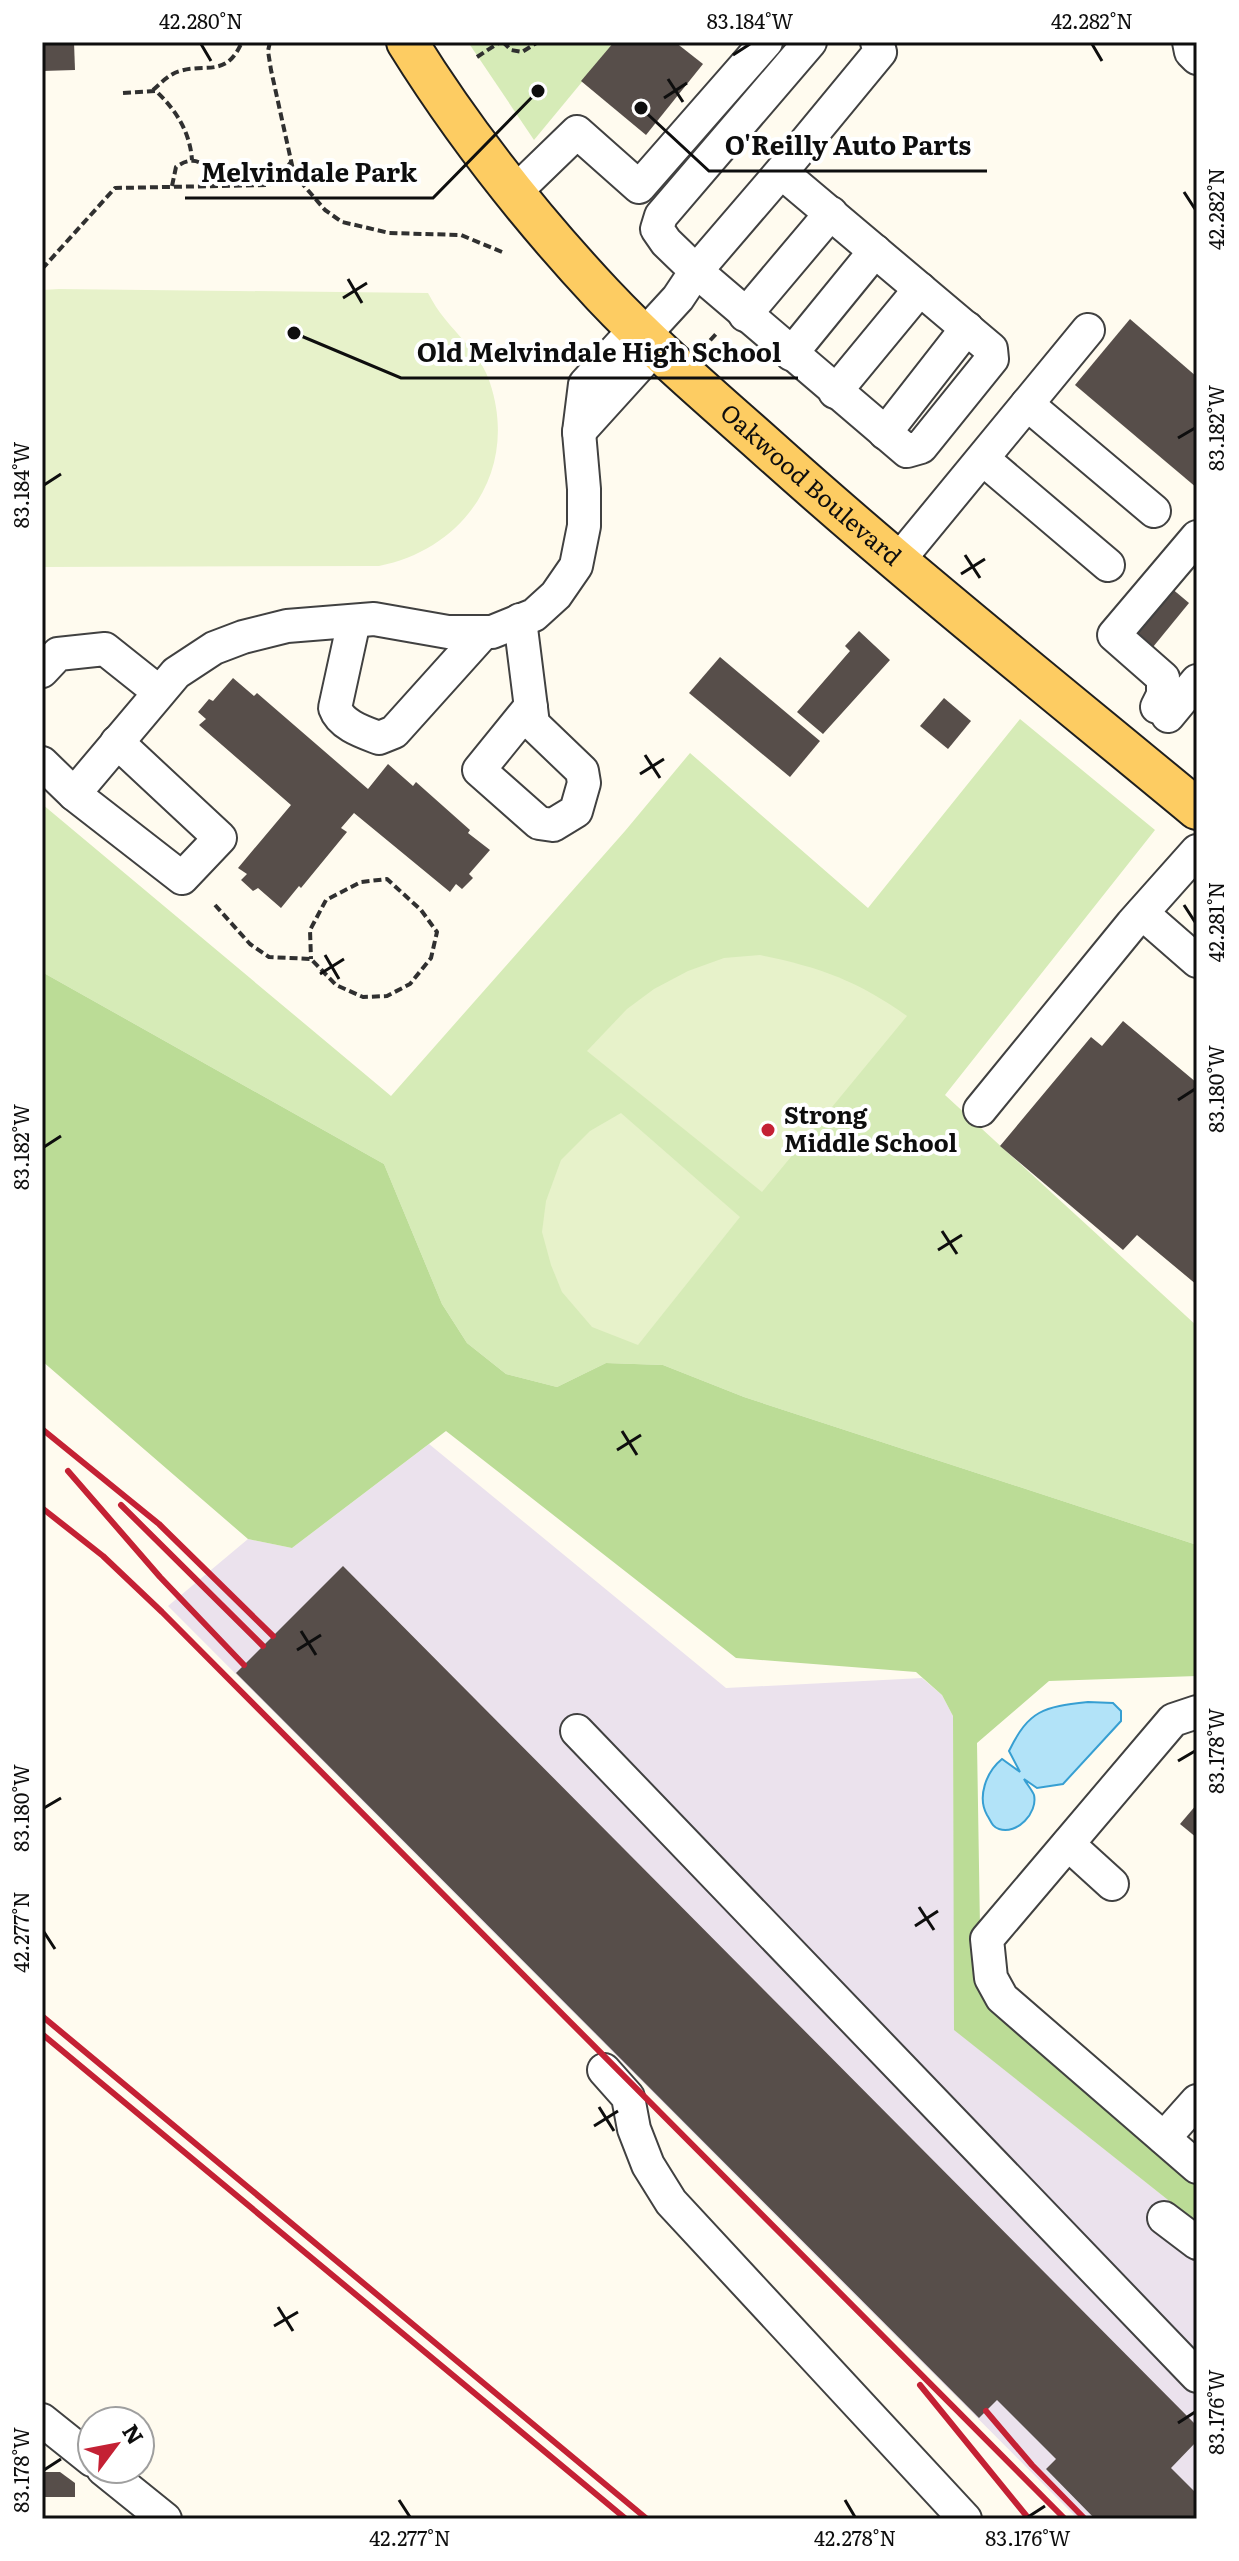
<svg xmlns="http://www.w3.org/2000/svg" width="1239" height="2561" viewBox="0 0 1239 2561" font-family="Literata,serif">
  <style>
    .industrial { fill: #ebe2ed }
    .green { fill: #d6ebb7 }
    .forest { fill: #bbdc96 }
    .pitch { fill: #e7f2ca }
    .water { fill: #b2e3f8; stroke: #379fd2; stroke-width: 2 }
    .building { fill: #574e4a }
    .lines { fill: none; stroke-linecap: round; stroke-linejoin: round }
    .minor-casing { stroke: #414141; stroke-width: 36 }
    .major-casing { stroke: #1f1f1f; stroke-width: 44 }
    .path { stroke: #303030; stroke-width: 4; stroke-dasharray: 8 4; stroke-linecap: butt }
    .minor { stroke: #fff; stroke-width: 32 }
    .major { stroke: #fdcc62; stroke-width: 40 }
    .rail { stroke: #c42134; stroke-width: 6 }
    .ticks { fill: none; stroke: #0e0e0e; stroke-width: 3 }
    .poi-dot { fill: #c42134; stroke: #fff; stroke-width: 3 }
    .labels { text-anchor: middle; stroke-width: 8; stroke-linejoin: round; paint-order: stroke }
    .street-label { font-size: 24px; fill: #0e0e0e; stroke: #fff }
    .poi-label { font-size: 24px; font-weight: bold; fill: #0e0e0e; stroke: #fff; text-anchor: start }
    .leader { fill: none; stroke: #0e0e0e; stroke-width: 3 }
    .callout-dot { fill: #0e0e0e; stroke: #fff; stroke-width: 3 }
    .callout-label { font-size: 26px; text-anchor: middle; font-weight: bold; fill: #0e0e0e; stroke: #fff; stroke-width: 8; stroke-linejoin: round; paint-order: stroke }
    .neatline { fill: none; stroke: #0e0e0e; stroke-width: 3 }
    .ticks-label { font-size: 20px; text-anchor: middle; fill: #0e0e0e }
  </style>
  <rect width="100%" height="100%" fill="#fffbef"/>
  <path class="industrial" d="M429,1444L726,1688L922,1678L942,1695L953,1716L955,2030L1197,2223V2519H1078L168,1606L248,1539L292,1548Z"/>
  <g class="green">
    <path d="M468,42H615L534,140Z"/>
    <path d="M1020,719L1155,830L945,1095L1197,1326V1545L744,1397L663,1365L606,1363L557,1387L506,1374L467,1343L442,1304L384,1164L42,972V804L391,1096L625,831L690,753L868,908Z"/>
  </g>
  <path class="forest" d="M42,972L384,1164L442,1304L467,1343L506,1374L557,1387L606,1363L663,1365L744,1397L1197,1545V1676L1049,1681L977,1743L981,1989L992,2011L1197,2182V2223L954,2030L953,1716L942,1695L916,1672L736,1658L446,1431L292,1548L248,1539L42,1361Z"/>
  <g class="pitch">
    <path d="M59,289L428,293C433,302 438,311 445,319C461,339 482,357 490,383C519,470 465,549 379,566L42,567V290Z"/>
    <path d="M760,955C820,967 858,981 907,1016L762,1192L587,1051L627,1009L654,989L688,971L724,958Z"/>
    <path d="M621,1113L740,1217L638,1345L592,1327L562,1292L551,1265L542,1232L546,1201L561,1160L590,1131Z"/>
  </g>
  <path class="water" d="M1088,1702L1113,1703L1121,1711V1721L1063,1784L1037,1788L1024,1779C1026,1783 1032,1790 1034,1795C1038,1813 1017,1835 999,1829C992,1827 991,1821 987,1815C977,1797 986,1772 1002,1759L1020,1772L1009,1751C1029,1710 1043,1707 1088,1702Z"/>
  <g class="building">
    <path d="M42,42H74L75,70L42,71Z"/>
    <path d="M614,42H675L703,64L646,135L581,81Z"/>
    <path d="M1130,319L1197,377V488L1075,385Z"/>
    <path d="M1164,582L1189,603L1153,647L1128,627Z"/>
    <path d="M859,631L890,660L823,734L797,712L850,651L845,646Z"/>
    <path d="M720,657L820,741L790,777L689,693Z"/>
    <path d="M233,678L254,696L257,693L368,789L388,764L413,786L416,782L470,830L468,833L490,850L469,874L473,878L462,889L456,884L450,892L354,813L341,828L347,832L301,888L299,886L281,908L258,888L253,891L241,880L247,874L238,868L291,805L199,725L206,719L198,712L209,699L213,701Z"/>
    <path d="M944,698L971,721L948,749L920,726Z"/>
    <path d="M1123,1021L1197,1083V1285L1137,1235L1123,1250L1000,1146L1091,1037L1102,1046Z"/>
    <path d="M343,1566L1197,2426V2441L1171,2468L1197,2494V2519H1095L1046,2469L1056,2459L997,2400L979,2418L236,1673Z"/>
    <path d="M1197,1804V1838L1180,1824Z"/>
    <path d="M42,2472H60L75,2483V2497H42Z"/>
  </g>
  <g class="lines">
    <defs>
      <g id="minor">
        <path d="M1189,42L1191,52L1197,58"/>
        <path d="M781,172L696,271L907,451L921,447L992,359L991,349L781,172L880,52L877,42"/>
        <path d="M515,192L577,132L639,187L766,42"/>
        <path d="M745,315L831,213"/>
        <path d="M644,335L678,298L696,271L666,242L657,229L661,216L810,42"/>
        <path d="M791,354L875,251"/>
        <path d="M835,392L920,289"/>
        <path d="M1027,404L1154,511"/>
        <path d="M579,432L656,347"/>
        <path d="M885,433L967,328"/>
        <path d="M983,459L1108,565"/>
        <path d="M897,562L1088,330"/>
        <path d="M520,620L533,724L582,771L584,783L576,811L553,825L539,823L479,770L531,706"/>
        <path d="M354,621L335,708C341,725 363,732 379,738L394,732L484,632"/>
        <path d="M42,671L58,654L105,649L159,692"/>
        <path d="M1157,707L1163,695V678L1114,635L1197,537"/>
        <path d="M1168,716L1197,681"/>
        <path d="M42,763L74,794L182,878L220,838L117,742"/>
        <path d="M74,794L176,673L214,648L243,637L287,626L374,619L448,632H492L534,615L556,595L576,566L584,526V489L579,432L585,384L636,328"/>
        <path d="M1142,913L1197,961"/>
        <path d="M980,1110L1132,924L1197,851"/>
        <path d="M1197,1712L1173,1720L987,1939L991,1978L1002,1998L1197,2167"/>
        <path d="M577,1731L1197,2376"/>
        <path d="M1068,1844L1112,1884"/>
        <path d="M604,2070L628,2097L634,2129L648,2165L671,2202L965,2519"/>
        <path d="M1164,2138L1197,2101"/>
        <path d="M1164,2218L1197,2243"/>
        <path d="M42,2420L92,2460"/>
        <path d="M103,2469L165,2519"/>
      </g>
      <g id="major">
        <path id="s1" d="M407,42C463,132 531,218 603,295C653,348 708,395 762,443C903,570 1051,688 1197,809"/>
      </g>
    </defs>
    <use href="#minor" class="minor-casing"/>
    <use href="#major" class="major-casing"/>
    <g class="path">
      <path d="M270,42L268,51L271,70L294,174L325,210L342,222L364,227L389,233L461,235L502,252"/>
      <path d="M503,42L511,50L522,52L538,42"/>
      <path d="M477,57L500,42"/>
      <path d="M153,90C161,83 169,74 180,71C207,63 226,78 242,42"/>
      <path d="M123,93L156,91C176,110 190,132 192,160"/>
      <path d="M172,186L176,167C196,153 209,164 211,186"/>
      <path d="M42,269L115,188L269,185L277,180L291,162"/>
      <path d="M702,349L717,333"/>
      <path d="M215,905L250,944L269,957L311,959L336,985L363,997L387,996L410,984L431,958L437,932L421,910L387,879L361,882L326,900L310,930L311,959"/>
    </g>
    <use href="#minor" class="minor"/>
    <use href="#major" class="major"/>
    <g class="rail">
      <path d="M42,1429L159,1524L273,1636"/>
      <path d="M68,1471L160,1577L244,1665"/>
      <path d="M121,1505L263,1646"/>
      <path d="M42,1508L103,1556L162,1612L1065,2519"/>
      <path d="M42,2016L647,2519"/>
      <path d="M42,2034L626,2519"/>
      <path d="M920,2385L1029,2519"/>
      <path d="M986,2411L1032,2465L1085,2519"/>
    </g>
  </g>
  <path class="ticks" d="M201,44L211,61M1092,44L1102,61M733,55L750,44M668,79L683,102M664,98L687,83M1184,192L1195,209M348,279L362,303M343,298L367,283M1178,438L1195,428M44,485L61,474M965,555L980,578M961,574L985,559M645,755L660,778M640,774L664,759M1184,905L1195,922M325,955L339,979M320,974L344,959M1178,1100L1195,1089M44,1147L61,1136M942,1231L957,1254M938,1250L962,1235M622,1431L637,1455M617,1450L641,1435M301,1631L316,1655M297,1650L321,1635M1178,1761L1195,1751M44,1808L61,1798M919,1907L934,1930M915,1926L938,1911M44,1932L55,1949M599,2107L614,2131M594,2126L618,2111M278,2307L293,2331M274,2326L298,2312M1178,2423L1195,2412M44,2470L61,2459M399,2500L410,2517M845,2500L855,2517M1028,2517L1045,2506"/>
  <circle class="poi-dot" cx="768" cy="1130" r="8"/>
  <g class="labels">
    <g class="street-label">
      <text dy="8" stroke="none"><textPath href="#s1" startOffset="602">Oakwood Boulevard</textPath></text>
    </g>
    <g class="poi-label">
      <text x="784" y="1124">Strong<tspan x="784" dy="28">Middle School</tspan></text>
    </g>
  </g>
  <path class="leader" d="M641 108L709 171H987M538 91L433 198H185M294 333L401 378H798"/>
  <g class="callout-dot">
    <circle cx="641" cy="108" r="8"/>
    <circle cx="538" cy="91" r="8"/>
    <circle cx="294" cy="333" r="8"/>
  </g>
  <g class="callout-label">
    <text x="848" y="155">O'Reilly Auto Parts</text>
    <text x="309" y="182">Melvindale Park</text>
    <text x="599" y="362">Old Melvindale High School</text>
  </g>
  <rect width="1239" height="2561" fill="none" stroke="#ffffff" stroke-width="88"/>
  <g transform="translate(116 2445) rotate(58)"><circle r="38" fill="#ffffff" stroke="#9f9f9f" stroke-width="2"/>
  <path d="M0-6L14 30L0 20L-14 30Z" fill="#c42134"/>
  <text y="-12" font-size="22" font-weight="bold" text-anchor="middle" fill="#0e0e0e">N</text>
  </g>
  <rect x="44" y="44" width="1151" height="2473" class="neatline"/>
  <g class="ticks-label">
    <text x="201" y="29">42.280°N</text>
    <text x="750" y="29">83.184°W</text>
    <text x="1092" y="29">42.282°N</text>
    <text transform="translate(1217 209) rotate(-90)" y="7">42.282°N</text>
    <text transform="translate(1217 428) rotate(-90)" y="7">83.182°W</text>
    <text transform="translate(22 485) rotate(-90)" y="7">83.184°W</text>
    <text transform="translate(1217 922) rotate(-90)" y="7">42.281°N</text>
    <text transform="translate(1217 1089) rotate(-90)" y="7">83.180°W</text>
    <text transform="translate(22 1147) rotate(-90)" y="7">83.182°W</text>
    <text transform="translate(1217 1751) rotate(-90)" y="7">83.178°W</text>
    <text transform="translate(22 1808) rotate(-90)" y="7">83.180°W</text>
    <text transform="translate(22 1932) rotate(-90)" y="7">42.277°N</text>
    <text transform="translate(1217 2412) rotate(-90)" y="7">83.176°W</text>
    <text transform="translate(22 2470) rotate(-90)" y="7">83.178°W</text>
    <text x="410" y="2546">42.277°N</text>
    <text x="855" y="2546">42.278°N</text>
    <text x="1028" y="2546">83.176°W</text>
  </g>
</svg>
